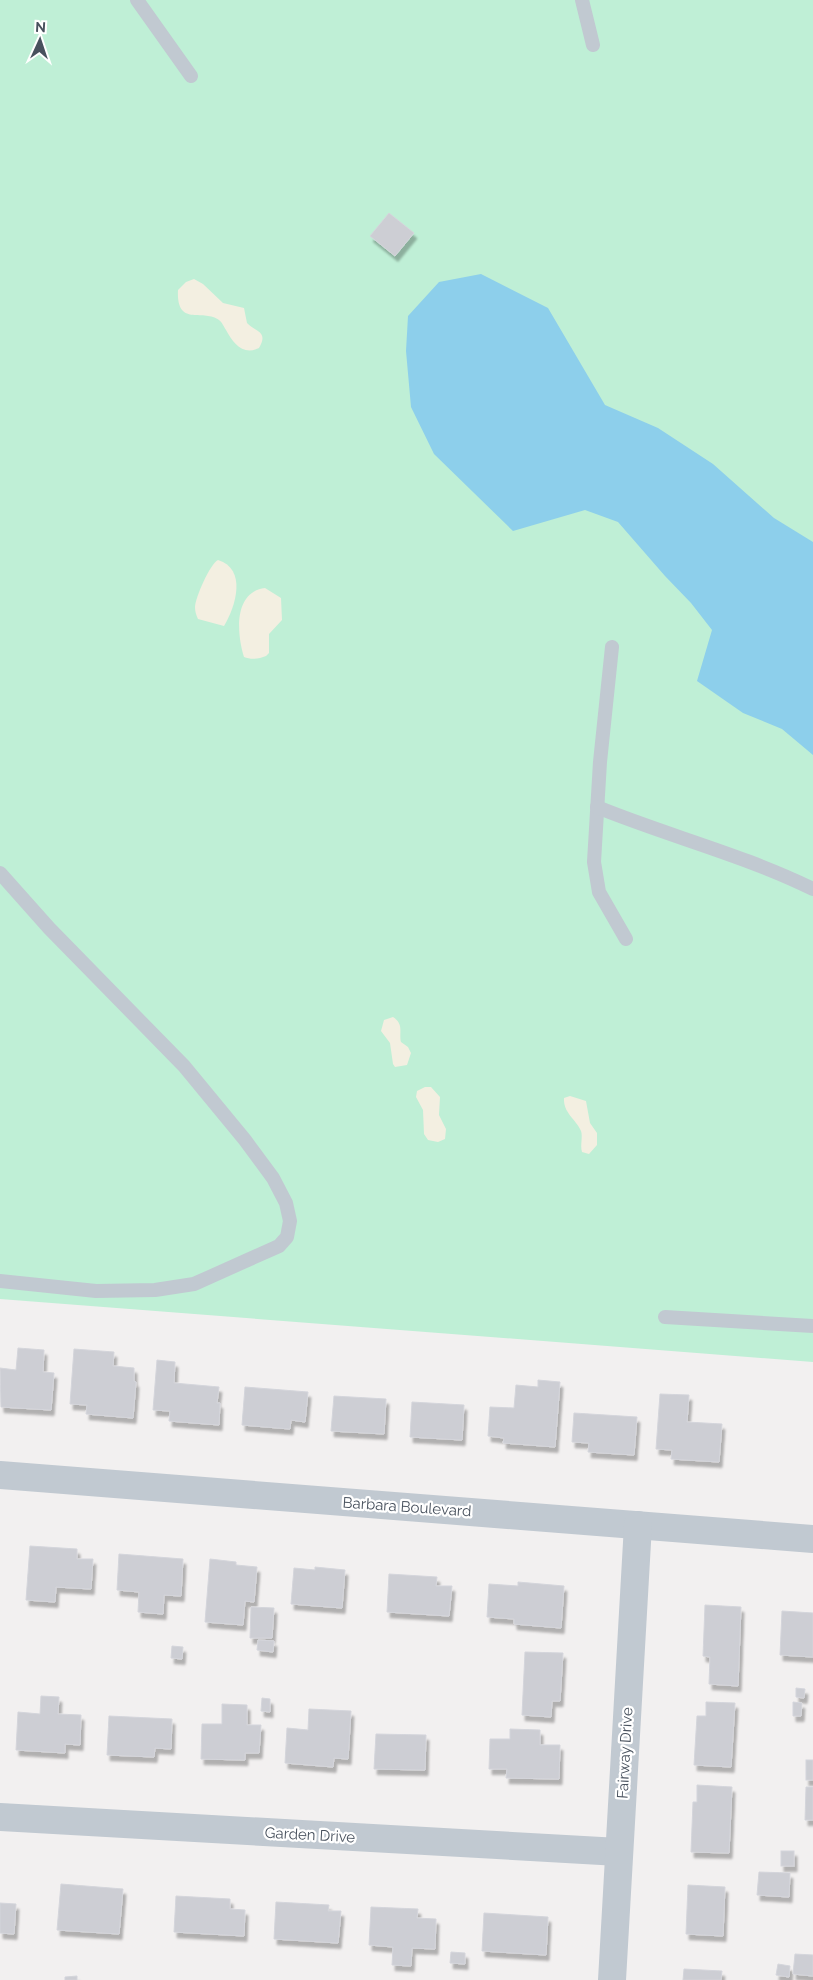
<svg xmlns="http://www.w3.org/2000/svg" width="813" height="1980" viewBox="0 0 813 1980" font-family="Raleway,sans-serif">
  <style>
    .green { fill: #bfefd6 }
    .sand { fill: #f3efe1 }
    .water { fill: #8dcfeb }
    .building { fill: #cdced4; stroke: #d4d5db; filter: url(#shadow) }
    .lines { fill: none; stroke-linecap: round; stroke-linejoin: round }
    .service { stroke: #c1c9d1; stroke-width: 14 }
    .minor { stroke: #c1c9d1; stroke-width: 28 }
    .labels { text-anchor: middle; stroke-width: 4.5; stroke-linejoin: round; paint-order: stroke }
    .street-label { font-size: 15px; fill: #48515d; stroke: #fff }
  </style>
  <defs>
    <filter id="shadow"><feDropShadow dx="3" dy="5.5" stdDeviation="1" flood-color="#0004"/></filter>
  </defs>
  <rect width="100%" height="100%" fill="#f2f0f0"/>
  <path class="green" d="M0,0H813V1362L0,1299Z"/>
  <g class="sand">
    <path d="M194,279L203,284L223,303L244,308L247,323C255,332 269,331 259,348C243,356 233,343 226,330C224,327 222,322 219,320C204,308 176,328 178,290L186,282Z"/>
    <path d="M218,560C247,569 236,606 224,626L198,619C196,615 195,611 195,607C195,598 210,564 218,560Z"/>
    <path d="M265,588L281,598L282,620L269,634V653L266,656C259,659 251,660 244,657C237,635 233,592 265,588Z"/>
    <path d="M393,1017C404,1024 399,1032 401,1042L408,1047L411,1053L407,1065L395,1067L393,1064L390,1043L381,1031L384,1020Z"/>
    <path d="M425,1087H431L440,1097L439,1115L446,1129L445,1139L438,1142L428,1140L424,1134L423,1110L416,1097L417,1091Z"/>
    <path d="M570,1096L586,1101L590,1123L597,1133V1145L589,1154L582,1152C580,1145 583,1137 581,1131C576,1119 563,1113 564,1098Z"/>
  </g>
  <path class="water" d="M481,274L548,308L605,405L658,428L713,464L774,518L813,542V755L782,729L743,713L697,681L712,630L691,603L665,576L618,522L585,510L513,531L434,454L411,407L406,351L408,316L439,282Z"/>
  <g class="building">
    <path d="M389,213L414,233L395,256L370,236Z"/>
    <path d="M18,1348L44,1350L43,1372L54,1373L51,1410L1,1407L0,1368L16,1370Z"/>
    <path d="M74,1349L114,1352L113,1366L134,1368V1381L136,1382L133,1418L86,1414L87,1405L70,1404Z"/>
    <path d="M157,1360L175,1362L174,1383L219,1387L217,1403H220L219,1425L169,1421L170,1411L153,1410Z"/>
    <path d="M538,1380L560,1382L555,1447L503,1443L504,1438L488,1436L490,1407L514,1408L516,1385L538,1387Z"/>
    <path d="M245,1387L308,1392L305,1422L291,1420L290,1429L242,1425Z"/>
    <path d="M660,1394L689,1395L687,1422L722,1424L719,1462L671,1459L672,1450L656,1449Z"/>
    <path d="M334,1396L386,1399L384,1434L331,1431Z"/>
    <path d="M412,1402L464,1405L462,1440L410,1437Z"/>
    <path d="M574,1413L637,1417L634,1455L588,1452L589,1443L572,1442Z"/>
    <path d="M30,1546L77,1549V1559H93L91,1589L56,1587L55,1602L26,1600Z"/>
    <path d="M119,1554L183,1559L181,1596L164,1595L163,1614L138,1612L139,1592L117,1590Z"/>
    <path d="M210,1559L236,1562V1565L257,1567L254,1602L245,1601L243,1625L205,1622Z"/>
    <path d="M315,1567L345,1570L342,1608L291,1604L294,1568L315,1570Z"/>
    <path d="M389,1574L437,1577L436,1586H452L449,1616L387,1612Z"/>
    <path d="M518,1582L564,1586L561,1628L514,1624V1619L487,1617L489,1584L518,1586Z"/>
    <path d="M705,1605L741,1607L738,1686L709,1684L710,1657L703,1656Z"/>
    <path d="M251,1607L274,1608L272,1638H250Z"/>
    <path d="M782,1611L813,1613V1657L780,1655Z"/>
    <path d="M258,1640L274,1641L273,1652L257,1650Z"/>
    <path d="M172,1646L183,1647L182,1659L171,1658Z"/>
    <path d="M525,1652L563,1653L560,1701H552L551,1717L522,1715Z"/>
    <path d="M796,1688L805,1689L804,1698L796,1697Z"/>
    <path d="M41,1696L59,1697L58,1714L81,1715L80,1745L65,1744V1753L16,1750L18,1712L40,1714Z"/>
    <path d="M262,1698L270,1699V1712L261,1711Z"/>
    <path d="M706,1702L735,1703L731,1767L694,1765L697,1716H706Z"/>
    <path d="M793,1702L802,1703L801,1716H793Z"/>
    <path d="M222,1704L247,1705V1725H261L259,1753H245V1760L201,1759L202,1724H222Z"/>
    <path d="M309,1709L351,1711L348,1759L334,1758L333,1767L285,1763L287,1728L308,1730Z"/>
    <path d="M109,1716L172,1719L171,1749L155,1748L154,1757L107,1755Z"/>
    <path d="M510,1729L540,1730V1745H560L559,1779L506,1778L507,1769H489L490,1739H510Z"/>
    <path d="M376,1734L426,1735L425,1770L374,1769Z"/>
    <rect x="806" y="1760" width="7" height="20"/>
    <path d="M697,1785L732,1787L729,1853L691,1852L693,1802H697Z"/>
    <path d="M806,1787H813V1820H805Z"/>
    <rect x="781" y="1851" width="13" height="15"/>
    <path d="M759,1872L790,1873L789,1897L757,1895Z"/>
    <path d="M61,1884L123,1889L119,1934L57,1930Z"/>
    <path d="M688,1885L725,1887L723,1936L686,1934Z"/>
    <path d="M176,1896L230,1899V1909L245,1910L244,1936L174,1932Z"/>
    <path d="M276,1902L329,1905L328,1911H341L338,1943L274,1939Z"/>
    <path d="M0,1903L16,1904L14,1934L0,1933Z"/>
    <path d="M371,1907L418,1909L417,1918L436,1919L435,1949L412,1948L411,1966L392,1965L393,1947L369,1945Z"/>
    <path d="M484,1913L548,1917L546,1955L482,1951Z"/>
    <path d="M451,1952L465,1953V1964L450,1963Z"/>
    <path d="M795,1954L813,1955V1976L793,1974Z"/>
    <path d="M778,1964L790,1966L789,1977L776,1975Z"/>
    <path d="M684,1969L722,1971L721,1980H683Z"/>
    <path d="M77,1976V1980H65V1977Z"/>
  </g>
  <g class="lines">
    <g class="service">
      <path d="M137,0L191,76"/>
      <path d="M582,0L593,45"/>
      <path d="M612,647L600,762L594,862L599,892L626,939"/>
      <path d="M597,807C668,836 744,855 813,889"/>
      <path d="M0,873L49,928L184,1066L245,1140L273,1178L286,1203L290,1221L287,1237L279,1246L194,1284L155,1290L96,1291L0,1281"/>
      <path d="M665,1317L813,1326"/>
    </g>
    <g class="minor">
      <path d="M0,1475L813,1539"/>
      <path d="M0,1817L619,1852"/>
      <path d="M612,1980L638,1525"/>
    </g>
  </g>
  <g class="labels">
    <g class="street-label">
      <text transform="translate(407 1507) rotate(4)" y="5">Barbara Boulevard</text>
      <text transform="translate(625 1753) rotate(-87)" y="5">Fairway Drive</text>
      <text transform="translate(310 1835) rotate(3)" y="5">Garden Drive</text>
    </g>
  </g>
  <g transform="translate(40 40) rotate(3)" stroke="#ffffff" stroke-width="4" paint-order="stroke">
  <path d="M0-4L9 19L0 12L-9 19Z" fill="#48515d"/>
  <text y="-8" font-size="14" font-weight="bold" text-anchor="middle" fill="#48515d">N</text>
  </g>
</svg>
